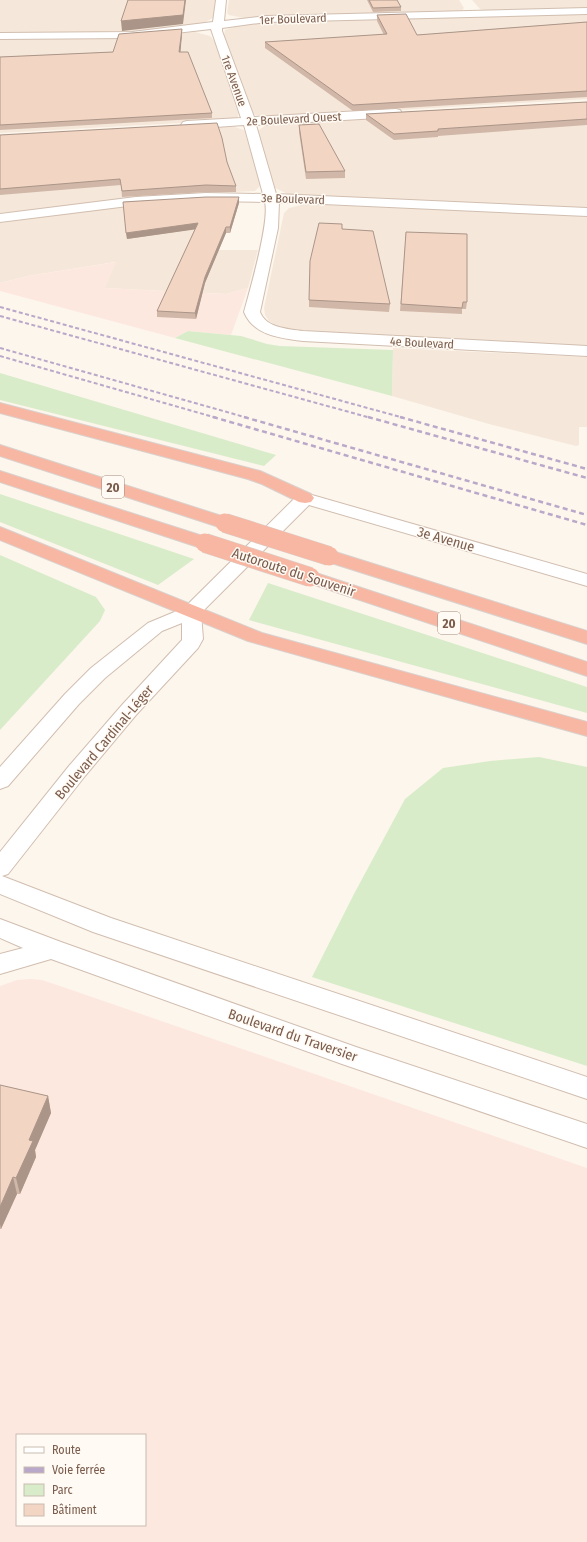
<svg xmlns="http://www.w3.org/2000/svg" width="587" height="1542" viewBox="0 0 587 1542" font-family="'Fira Sans Condensed',sans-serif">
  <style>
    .residential { fill: #f5e8da }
    .commercial { fill: #fde8e0; fill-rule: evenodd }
    .green { fill: #d8ecc9 }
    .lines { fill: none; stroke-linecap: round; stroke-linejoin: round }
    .minor-casing { stroke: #d1beb0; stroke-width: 2 }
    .highway-casing { stroke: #dad1cd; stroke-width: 2 }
    .minor { fill: #fff; fill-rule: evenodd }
    .highway { fill: #f7b7a3; fill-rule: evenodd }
    .rail-far1 { stroke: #b9a8c9; stroke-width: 2; stroke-dasharray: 4 2.5; stroke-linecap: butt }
    .rail { stroke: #b9a8c9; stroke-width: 2.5; stroke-dasharray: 5 3.5; stroke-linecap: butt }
    .highway-bridge-casing { stroke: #dad1cd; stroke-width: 20; stroke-linecap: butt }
    .highway-bridge { stroke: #f7b7a3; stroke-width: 19 }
    .wall { fill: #d1b7a8 }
    .shaded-wall { fill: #aa9588 }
    .building { fill: #f3d5c3; stroke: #aa9588 }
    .labels { text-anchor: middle; stroke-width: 3; stroke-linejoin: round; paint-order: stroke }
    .far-street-label { font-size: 12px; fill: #7a5c4d; stroke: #fffaf3 }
    .shield { fill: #fffaf3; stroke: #a28b7f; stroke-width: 1 }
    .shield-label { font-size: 13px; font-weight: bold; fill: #7a5c4d }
    .street-label { font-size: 14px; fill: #7a5c4d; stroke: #fffaf3 }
  </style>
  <rect width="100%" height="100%" fill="#fdf6ec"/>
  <g class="residential">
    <path d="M0,0H215L214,17L204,23L195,25L123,33L0,34Z"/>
    <path d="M229,0H459L464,8L460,13L244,18L229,15L227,13Z"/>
    <path d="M472,0H587V9L485,11L480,9Z"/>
    <path d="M587,13V99L350,113L264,117L252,114L224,35L225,30L240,25L270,22Z"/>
    <path d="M195,32L210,36L215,42L238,113V117L234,120L0,133V39H115Z"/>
    <path d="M587,104V208L290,195L275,188L258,131L267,124Z"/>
    <path d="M219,126H232L244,130L261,185L255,191L168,195L0,213V138Z"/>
    <path d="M181,202L204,250H258L248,288L226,294L104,288L115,262L28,276L0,283V223L101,209Z"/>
    <path d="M305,204L587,216V347L303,332L277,326L269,321L265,315L264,308L284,213L289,208Z"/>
    <path d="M393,348L587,357V427H579V445L576,446L489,424L392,396Z"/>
  </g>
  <g class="commercial">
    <path d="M116,262L105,288L226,294L248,288L231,335L188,331L175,338L0,291V283L28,276Z"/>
    <path d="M30,979L42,980L63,987L587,1168V1542H0V986L17,980ZM17,1435H145V1525H17Z"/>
  </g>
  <g class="green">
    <path d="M188,331L241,336L267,344L280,346L393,350L392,396L175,338Z"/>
    <path d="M0,373L276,455L264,466L0,400Z"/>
    <path d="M0,494L191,558L194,559L158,585L0,522Z"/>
    <path d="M0,555L96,597L105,610L100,621L0,730Z"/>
    <path d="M268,583L587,687V713L249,620Z"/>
    <path d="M539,757L587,767V1066L312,977L354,894L405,799L443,768L490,761Z"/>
  </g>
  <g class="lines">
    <defs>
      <g id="minor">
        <path d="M216,0H226L224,21L266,16L587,8V14L266,22L222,28V31L254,117L396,109L400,110L402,113L400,116L396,117L256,125L276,194L587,208V216L279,202L278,228L260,312C266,328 288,329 303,331L587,346V356L303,341C281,338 254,336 244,312C250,290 270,221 265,202L206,201L136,205L0,222V214L136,197L206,193L263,194L244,125L187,129L183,128L181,125L183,122L187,121L241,118L211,29L132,38L0,39V33L132,32L213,22Z"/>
        <path d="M305,493L587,574V586L309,505L201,613L203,639L198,648L136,715L85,776L8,874L2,876L111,918L587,1077V1099L93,932L0,894V852L69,766L122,705L182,640V623L162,631L105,678L79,704L8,786L0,789V767L65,694L91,668L148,623L184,608L299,494Z"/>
        <path d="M0,919L61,942L356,1047L587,1124V1148L342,1064L51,959L0,974V954L23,948L0,938Z"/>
      </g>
      <g id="highway">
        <path d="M0,403L260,471L311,494L314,498L311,502L305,503L299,502L262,484L248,479L0,413Z"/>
        <path d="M0,445L231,519L234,523L231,527L225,529L219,527L0,456Z"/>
        <path d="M0,471L212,539L214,543L212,547L205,549L198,547L0,482Z"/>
        <path d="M0,527L262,633L587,722V736L248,641L0,540Z"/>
        <path d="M329,550L587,631V644L322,560L320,556L322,552Z"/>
        <path d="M310,571L587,662V676L303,581L300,577L303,573Z"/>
      </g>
    </defs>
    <use href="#minor" class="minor-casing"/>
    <use href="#highway" class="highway-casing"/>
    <use href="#minor" class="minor"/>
    <use href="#highway" class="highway"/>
    <g class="rail-far1">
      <path d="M0,307L404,418"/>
      <path d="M0,316L371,418"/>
      <path d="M0,348L248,418"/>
      <path d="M0,356L217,418"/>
    </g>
    <g class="rail">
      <path d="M213,417L587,525"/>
      <path d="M244,417L587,515"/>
      <path d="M368,417L587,478"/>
      <path d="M400,417L587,469"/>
    </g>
    <defs>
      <g id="highway-bridge">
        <path d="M225,523L329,556"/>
        <path d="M205,543L310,577"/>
      </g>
    </defs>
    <use href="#highway-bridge" class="highway-bridge-casing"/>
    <use href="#highway-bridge" class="highway-bridge"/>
  </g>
  <g class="wall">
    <path d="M367,0H397L401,7V11L373,12Z"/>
    <path d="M377,15L417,35L587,22V97L353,111L265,48V42L384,35L377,21Z"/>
    <path d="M182,29V34L180,52L212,113V118L0,130V57L113,52Z"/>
    <path d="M587,102V125L438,136V137L394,140L366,120V114Z"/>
    <path d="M299,125L345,171V178L306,179L299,132Z"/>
    <path d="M0,135L236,186V192H206L122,197L121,185L0,195Z"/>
    <path d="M239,197V203L230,233H226L205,283L196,319L157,317V311L195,229L127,239L123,202Z"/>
    <path d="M342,229L390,304L389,312L309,307V300Z"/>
    <path d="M406,232L467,302L466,309H462V314L400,311Z"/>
    <path d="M0,1085L48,1096L51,1113L35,1150L36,1157L20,1194H17L1,1229H0Z"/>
  </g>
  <g class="shaded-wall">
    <path d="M185,0H186L183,24L122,31L121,21Z"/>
    <path d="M182,29V34L180,58L179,52Z"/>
    <path d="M239,197V203L230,233V227Z"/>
    <path d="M198,223V229L127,239L126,233Z"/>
    <path d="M226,227V233L205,283L196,319L195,313L205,277Z"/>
    <path d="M48,1096L51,1113L35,1150L36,1157L20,1194L16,1178L29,1140Z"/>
    <path d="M13,1177L17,1194L1,1229L0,1224V1207Z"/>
  </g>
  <g class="building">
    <path d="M128,0H185L183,15L121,21Z"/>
    <path d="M369,0H397L401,7L373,8Z"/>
    <path d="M406,14L417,35L587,22V91L353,105L265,42L387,34L377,15Z"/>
    <path d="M182,29L179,52H188L212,113L0,125V57L113,52L119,34Z"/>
    <path d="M587,102V119L438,129V131L394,134L366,114Z"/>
    <path d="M217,123L222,138L227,162L236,186L206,185L122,191L120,179L0,189V135Z"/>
    <path d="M319,124L345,171L306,172L299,125Z"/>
    <path d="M206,197H239L230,227H226L205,277L195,313L157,311L198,223L126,233L123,202Z"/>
    <path d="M319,223L342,224V229L373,231L390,304L309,300L310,261Z"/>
    <path d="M406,232L467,234V302H463L462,308L401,304Z"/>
    <path d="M0,1085L48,1096L29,1140L33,1141L16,1178L13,1177L0,1207Z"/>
  </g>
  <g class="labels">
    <g class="far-street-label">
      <text transform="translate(293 19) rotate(-2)" y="4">1er Boulevard</text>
      <text transform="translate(234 81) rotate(70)" y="4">1re Avenue</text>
      <text transform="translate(294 119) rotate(-3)" y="4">2e Boulevard Ouest</text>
      <text transform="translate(293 199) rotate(2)" y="4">3e Boulevard</text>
      <text transform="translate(422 343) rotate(3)" y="4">4e Boulevard</text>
    </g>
    <g class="shield">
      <rect x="102" y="476" width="22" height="22" rx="3"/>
      <rect x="438" y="612" width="22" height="22" rx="3"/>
    </g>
    <g class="shield-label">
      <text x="113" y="492">20</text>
      <text x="449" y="628">20</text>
    </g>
    <g class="street-label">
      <text transform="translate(446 539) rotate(16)" y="5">3e Avenue</text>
      <text transform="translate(294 572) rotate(18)" y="5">Autoroute du Souvenir</text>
      <text transform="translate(104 742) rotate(-50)" y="5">Boulevard Cardinal-Léger</text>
      <text transform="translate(293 1035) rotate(19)" y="5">Boulevard du Traversier</text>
    </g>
  </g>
  <rect x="16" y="1434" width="130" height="92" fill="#fffaf3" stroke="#cabbb1"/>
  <rect x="24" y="1447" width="20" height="6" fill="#ffffff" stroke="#cabbb1"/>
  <text x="52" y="1454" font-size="12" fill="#7a5c4d">Route</text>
  <rect x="24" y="1467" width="20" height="6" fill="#b9a8c9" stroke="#cabbb1"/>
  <text x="52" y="1474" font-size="12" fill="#7a5c4d">Voie ferrée</text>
  <rect x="24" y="1484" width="20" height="12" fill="#d8ecc9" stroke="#cabbb1"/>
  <text x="52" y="1494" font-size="12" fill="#7a5c4d">Parc</text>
  <rect x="24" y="1504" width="20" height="12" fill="#f3d5c3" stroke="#cabbb1"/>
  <text x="52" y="1514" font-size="12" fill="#7a5c4d">Bâtiment</text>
</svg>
